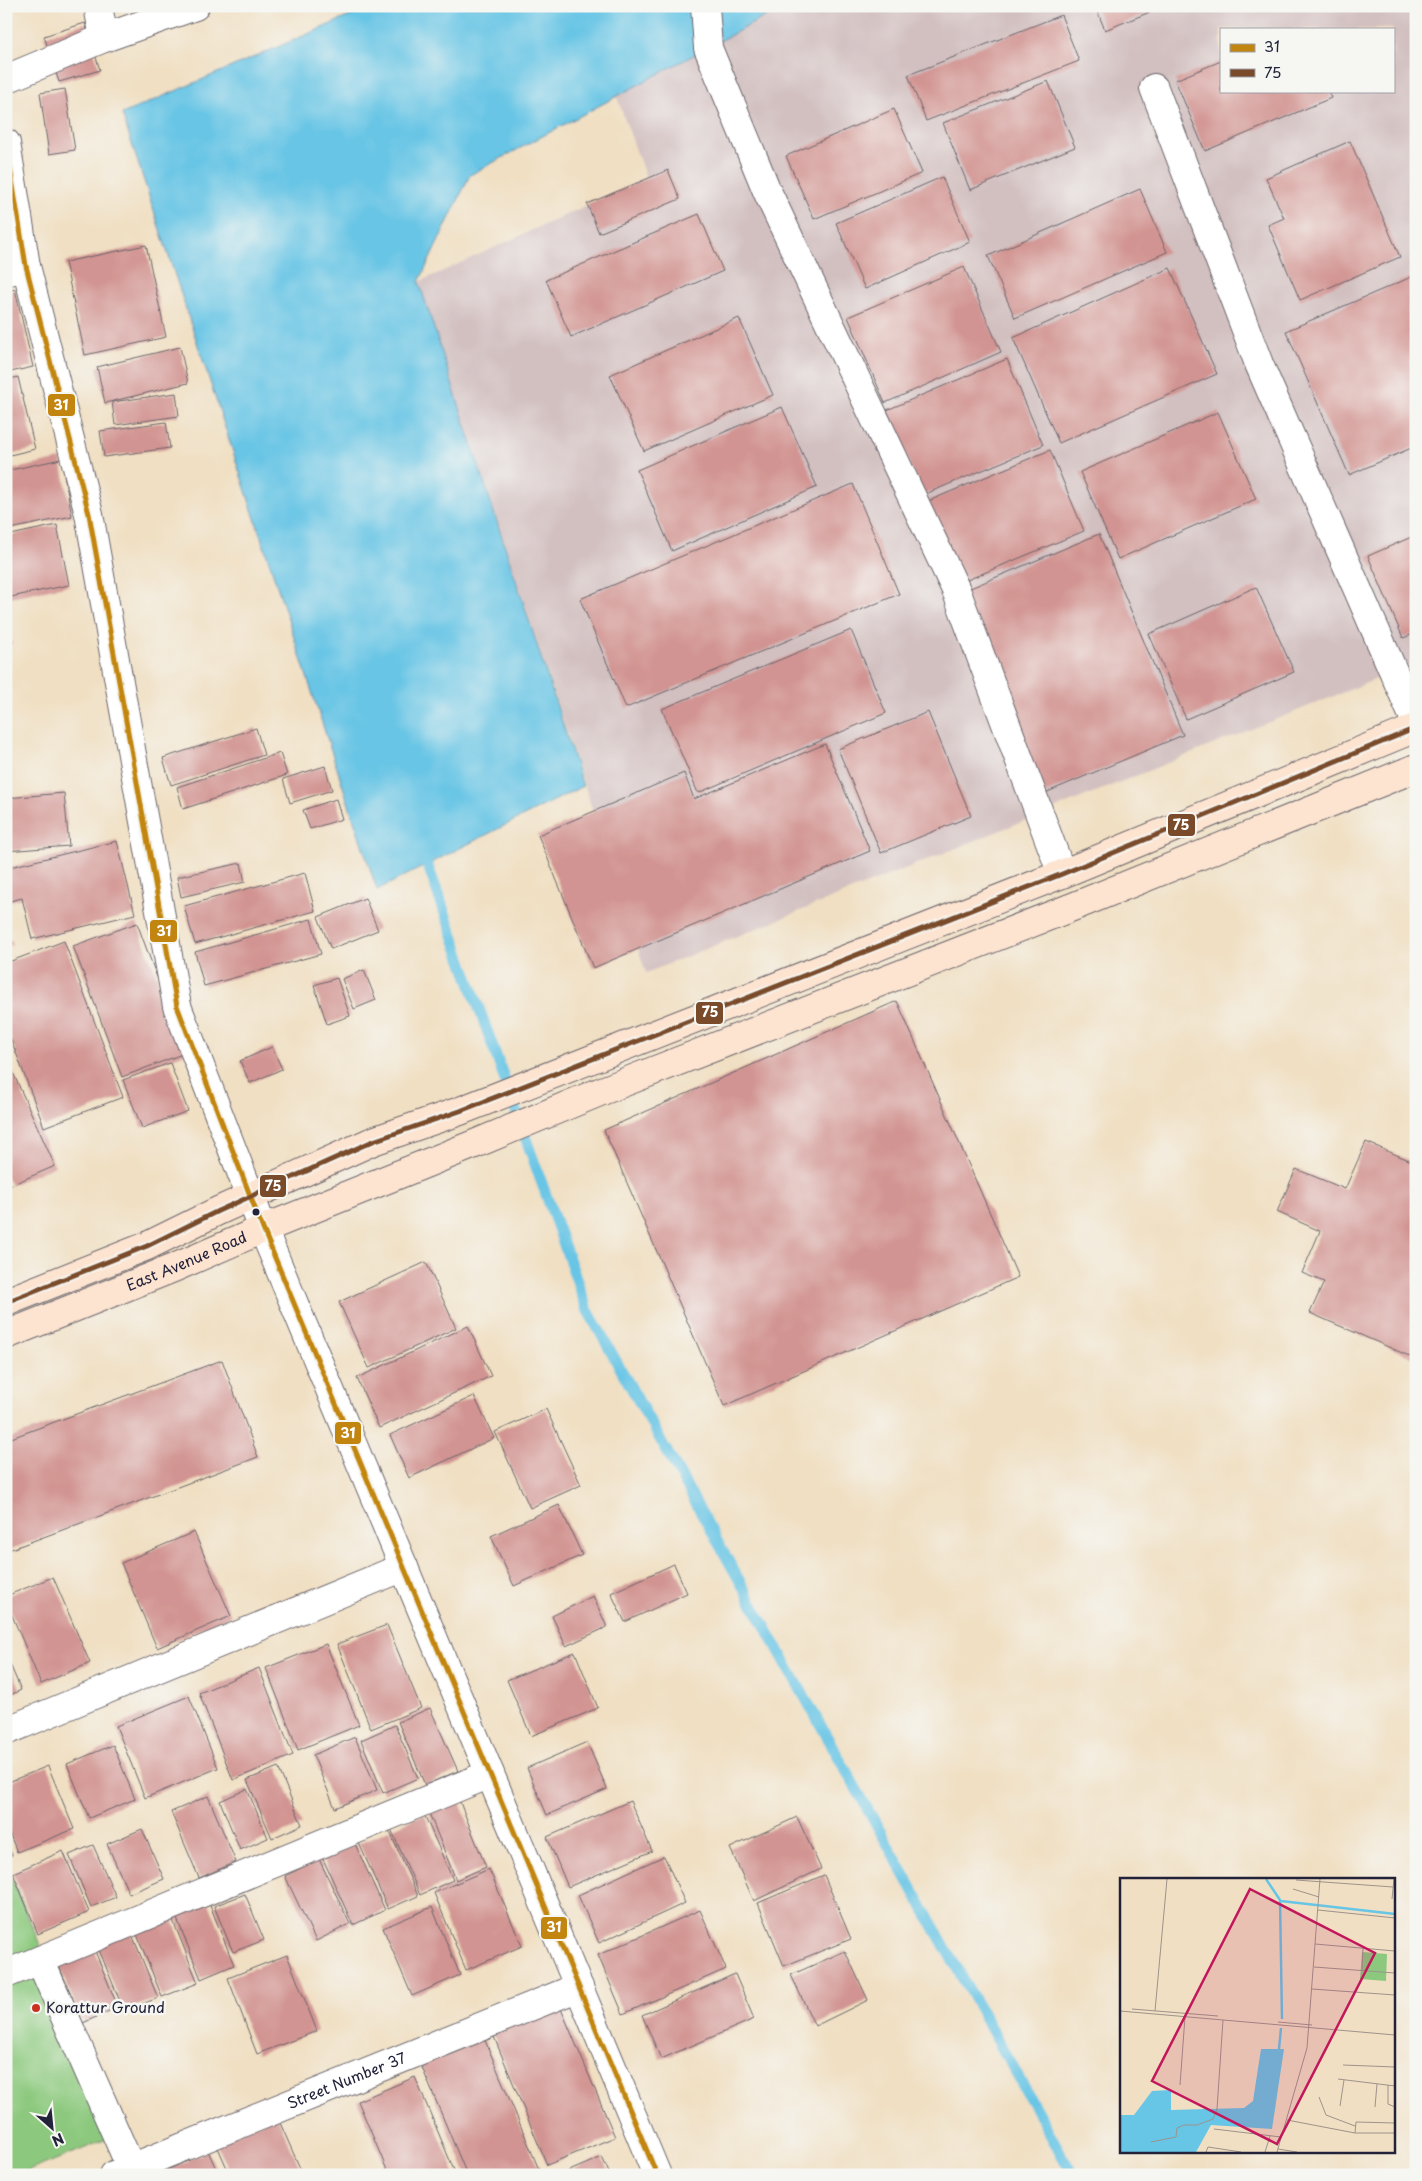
<svg xmlns="http://www.w3.org/2000/svg" width="1422" height="2181" viewBox="0 0 1422 2181" font-family="'Playpen Sans',sans-serif">
  <style>
    .industrial { fill: #d2bfc0; fill-rule: evenodd }
    .green { fill: #8cc97e; stroke: #57765c }
    .water { fill: #67c5e5; stroke: #447490 }
    .lines { fill: none; stroke-linecap: round; stroke-linejoin: round }
    .stream { stroke: #67c5e5; stroke-width: 11 }
    .building { fill: #d29492 }
    .minor-casing { stroke: #6a646a; stroke-width: 30 }
    .tertiary-casing { stroke: #6a646a; stroke-width: 30 }
    .secondary-casing { stroke: #6a646a; stroke-width: 30 }
    .minor { stroke: #fff; stroke-width: 28 }
    .tertiary { stroke: #fff; stroke-width: 28 }
    .secondary { stroke: #fde4d1; stroke-width: 28 }
    .bus-1-casing { stroke: #f6f6f2; stroke-width: 9 }
    .bus-2-casing { stroke: #f6f6f2; stroke-width: 9 }
    .bus-1 { stroke: #c2850f; stroke-width: 5 }
    .bus-2 { stroke: #7a4b2a; stroke-width: 5 }
    .bus-dot { fill: #22223b; stroke: #f6f6f2; stroke-width: 2 }
    .poi-dot { fill: #c8321e; stroke: #f6f6f2; stroke-width: 2 }
    .labels { text-anchor: middle; stroke-width: 5; stroke-linejoin: round; paint-order: stroke }
    .street-label { font-size: 15px; fill: #22223b; stroke: #f6f6f2 }
    .poi-label { font-size: 15px; fill: #22223b; stroke: #f6f6f2; text-anchor: start }
    .inset-river { fill: none; stroke: #67c5e5; stroke-width: 2.5 }
    .inset-road { fill: none; stroke: #9e938c; stroke-width: 1 }
    .view { fill: #c2185b; fill-opacity: 0.15; stroke: #c2185b; stroke-width: 2.5 }
    .inset-edge { fill: none; stroke: #22223b; stroke-width: 2.5 }
    .line-badge { stroke: #f6f6f2; stroke-width: 2 }
    .badge-label { font-size: 14px; text-anchor: middle; font-weight: bold; fill: #fff }
  </style>
  <rect width="100%" height="100%" fill="#f6f6f2"/>
  <filter id="ink" filterUnits="userSpaceOnUse"><feTurbulence type="fractalNoise" baseFrequency=".02" numOctaves="2"/><feDisplacementMap in="SourceGraphic" scale="10" xChannelSelector="R" yChannelSelector="G"/><feConvolveMatrix kernelMatrix="1 2 1 2 8 2 1 2 1" color-interpolation-filters="sRGB"/></filter>
  <filter id="wash" filterUnits="userSpaceOnUse"><feTurbulence type="fractalNoise" baseFrequency=".0096" numOctaves="4" result="noise"/><feDisplacementMap in="SourceGraphic" scale="20" xChannelSelector="R" yChannelSelector="G"/><feGaussianBlur stdDeviation="1.12" result="paint"/><feColorMatrix in="noise" values="0 0 0 0 0 0 0 0 0 0 0 0 0 0 0 0 0 1.4 0 .05"/><feComposite in="paint" operator="in"/></filter>
  <g filter="url(#wash)">
    <rect width="100%" height="100%" fill="#f0dfc2"/>
    <path class="industrial" d="M615,6H1416V663L646,973L419,282L646,178L588,17ZM1221,29H1393V91H1221Z"/>
    <path class="green" d="M12,1879L120,2134L18,2175H6V1881Z"/>
    <path class="water" d="M373,6H785L470,175L419,282L583,786L377,890L122,114Z"/>
    <g class="lines">
      <path class="stream" d="M423,852L587,1309L1073,2175"/>
    </g>
    <g id="blocks">
      <g class="building">
        <path d="M1095,6H1165L1105,30Z"/>
        <path d="M1061,15L1079,61L926,121L908,75Z"/>
        <path d="M85,23L100,70L59,82L44,36Z"/>
        <path d="M1221,61V91H1328L1331,98L1205,151L1175,80Z"/>
        <path d="M1048,81L1075,147L970,190L943,123Z"/>
        <path d="M65,89L75,150L49,154L40,93Z"/>
        <path d="M894,109L922,173L814,219L786,156Z"/>
        <path d="M1350,141L1400,257L1300,300L1268,225L1284,218L1266,178Z"/>
        <path d="M668,170L680,199L599,233L587,204Z"/>
        <path d="M942,177L970,242L865,289L836,223Z"/>
        <path d="M1140,189L1167,252L1015,318L988,256Z"/>
        <path d="M699,214L723,271L571,337L546,280Z"/>
        <path d="M146,245L166,337L85,355L65,262Z"/>
        <path d="M964,267L1001,352L885,403L848,317Z"/>
        <path d="M1170,268L1217,374L1059,443L1013,338Z"/>
        <path d="M1416,275V446L1349,475L1286,331Z"/>
        <path d="M15,289L33,367L6,373V291Z"/>
        <path d="M739,318L773,395L644,451L610,375Z"/>
        <path d="M180,347L188,383L105,403L97,367Z"/>
        <path d="M1007,359L1043,445L923,495L887,410Z"/>
        <path d="M18,377L35,449L6,456V380Z"/>
        <path d="M176,393L179,416L115,425L112,402Z"/>
        <path d="M782,407L817,487L672,551L637,470Z"/>
        <path d="M1218,412L1256,499L1118,559L1080,472Z"/>
        <path d="M166,422L170,448L104,457L100,431Z"/>
        <path d="M1050,450L1084,531L960,583L926,502Z"/>
        <path d="M61,459L72,516L6,530V471Z"/>
        <path d="M853,484L899,594L626,708L580,599Z"/>
        <path d="M57,525L69,585L6,598V536Z"/>
        <path d="M1099,534L1183,735L1045,793L961,592Z"/>
        <path d="M1416,535V633L1403,638L1368,556Z"/>
        <path d="M1256,587L1294,672L1186,719L1149,634Z"/>
        <path d="M6,624L12,644L6,645Z"/>
        <path d="M851,630L886,713L698,793L662,709Z"/>
        <path d="M928,712L971,816L881,853L838,749Z"/>
        <path d="M256,728L264,755L171,785L163,758Z"/>
        <path d="M825,744L870,851L593,968L538,835L684,773L694,799Z"/>
        <path d="M280,753L287,775L183,809L177,787Z"/>
        <path d="M325,766L332,790L290,803L283,779Z"/>
        <path d="M64,793L69,846L6,851V798Z"/>
        <path d="M336,799L342,819L310,829L303,810Z"/>
        <path d="M117,841L135,914L32,939L22,898L6,902V868Z"/>
        <path d="M241,863L245,882L181,897L177,877Z"/>
        <path d="M305,873L315,911L195,944L184,906Z"/>
        <path d="M365,898L378,930L331,949L318,917Z"/>
        <path d="M311,919L321,954L204,986L195,952Z"/>
        <path d="M137,923L185,1053L122,1077L73,946Z"/>
        <path d="M6,935L13,943L6,950Z"/>
        <path d="M64,941L123,1097L44,1127L6,1026V963Z"/>
        <path d="M364,970L376,1000L354,1009L342,979Z"/>
        <path d="M337,978L350,1016L327,1024L314,985Z"/>
        <path d="M897,1001L1018,1277L724,1406L604,1130Z"/>
        <path d="M272,1047L282,1069L250,1083L240,1061Z"/>
        <path d="M6,1057L55,1166L11,1185L6,1176Z"/>
        <path d="M170,1063L188,1111L142,1128L123,1080Z"/>
        <path d="M1366,1142L1416,1163V1359L1310,1313L1324,1282L1302,1273L1320,1231L1277,1212L1296,1169L1345,1189Z"/>
        <path d="M426,1262L456,1328L369,1368L339,1302Z"/>
        <path d="M468,1326L491,1376L379,1428L357,1378Z"/>
        <path d="M222,1360L258,1457L6,1551V1440Z"/>
        <path d="M474,1396L494,1438L409,1478L390,1435Z"/>
        <path d="M546,1409L581,1485L530,1508L495,1432Z"/>
        <path d="M559,1505L582,1555L514,1586L491,1536Z"/>
        <path d="M194,1532L231,1616L157,1648L121,1563Z"/>
        <path d="M674,1564L687,1593L625,1622L611,1593Z"/>
        <path d="M53,1577L90,1663L41,1684L6,1601V1596Z"/>
        <path d="M593,1596L607,1627L566,1646L552,1616Z"/>
        <path d="M387,1625L421,1708L371,1729L337,1644Z"/>
        <path d="M326,1644L359,1725L298,1750L266,1668Z"/>
        <path d="M575,1652L598,1708L531,1736L507,1680Z"/>
        <path d="M6,1655L21,1690L6,1697Z"/>
        <path d="M259,1668L293,1755L233,1780L199,1693Z"/>
        <path d="M189,1696L218,1768L145,1798L116,1726Z"/>
        <path d="M430,1708L458,1771L425,1785L398,1722Z"/>
        <path d="M395,1725L418,1778L383,1793L361,1740Z"/>
        <path d="M355,1737L377,1790L335,1808L313,1755Z"/>
        <path d="M587,1742L607,1789L547,1815L527,1768Z"/>
        <path d="M113,1745L135,1799L89,1818L67,1764Z"/>
        <path d="M48,1766L74,1829L17,1852L6,1825V1783Z"/>
        <path d="M278,1767L302,1825L272,1838L247,1780Z"/>
        <path d="M247,1789L268,1838L240,1850L220,1801Z"/>
        <path d="M208,1796L236,1862L199,1878L171,1812Z"/>
        <path d="M459,1800L486,1867L456,1880L429,1813Z"/>
        <path d="M630,1801L652,1851L568,1887L547,1837Z"/>
        <path d="M424,1814L453,1880L420,1895L391,1829Z"/>
        <path d="M797,1817L821,1869L754,1901L730,1848Z"/>
        <path d="M142,1829L164,1879L129,1894L107,1844Z"/>
        <path d="M389,1830L418,1896L388,1909L359,1843Z"/>
        <path d="M6,1842L12,1855L6,1857Z"/>
        <path d="M355,1844L385,1910L353,1925L323,1859Z"/>
        <path d="M93,1845L116,1897L91,1907L69,1855Z"/>
        <path d="M63,1851L89,1912L38,1934L13,1873Z"/>
        <path d="M664,1856L685,1903L599,1943L578,1895Z"/>
        <path d="M319,1859L350,1924L316,1941L285,1876Z"/>
        <path d="M489,1869L522,1946L466,1970L434,1893Z"/>
        <path d="M824,1875L851,1939L784,1966L758,1903Z"/>
        <path d="M245,1894L264,1940L233,1952L214,1906Z"/>
        <path d="M209,1903L234,1965L201,1979L176,1916Z"/>
        <path d="M432,1907L460,1975L412,1996L383,1928Z"/>
        <path d="M700,1910L726,1969L623,2014L598,1955Z"/>
        <path d="M172,1918L198,1983L162,1997L136,1932Z"/>
        <path d="M131,1932L158,1998L124,2011L97,1945Z"/>
        <path d="M95,1951L118,2007L83,2023L59,1966Z"/>
        <path d="M845,1951L868,2000L815,2026L791,1975Z"/>
        <path d="M287,1955L317,2031L257,2054L228,1978Z"/>
        <path d="M735,1974L754,2019L661,2059L642,2015Z"/>
        <path d="M559,2004L615,2137L547,2165L492,2032Z"/>
        <path d="M484,2038L540,2172L533,2175H467L421,2065Z"/>
        <path d="M415,2077L456,2175H389L358,2101Z"/>
        <path d="M277,2116L303,2175H230L216,2143Z"/>
        <path d="M208,2151L219,2175H157Z"/>
        <path d="M602,2157L610,2175H560Z"/>
      </g>
    </g>
  </g>
  <g filter="url(#ink)">
    <use href="#blocks" fill-opacity="0" stroke="#6a646a" stroke-width="1"/>
    <g class="lines">
      <defs>
        <g id="minor">
          <path d="M98,6L104,38"/>
          <path d="M705,6L708,48L767,191L956,590L1062,874"/>
          <path d="M6,79L104,38L195,6"/>
          <path d="M1154,88L1259,364L1416,723"/>
          <path d="M6,272L26,266"/>
          <path d="M6,1731L404,1567"/>
          <path d="M40,1960L131,2168"/>
          <path d="M6,1974L490,1774"/>
          <path id="s1" d="M114,2175L579,1987"/>
        </g>
        <path id="tertiary" d="M6,143L26,266L89,514L177,1006L263,1229L657,2175"/>
        <g id="secondary">
          <path d="M6,1302L147,1246L218,1211L373,1141L460,1111L1062,874L1416,728"/>
          <path id="s2" d="M6,1335L176,1267L263,1229L477,1143L602,1091L1075,906L1416,768"/>
        </g>
      </defs>
      <use href="#minor" class="minor-casing"/>
      <use href="#tertiary" class="tertiary-casing"/>
      <use href="#secondary" class="secondary-casing"/>
      <use href="#minor" class="minor"/>
      <use href="#tertiary" class="tertiary"/>
      <use href="#secondary" class="secondary"/>
      <defs>
        <path id="bus-1" d="M6,143L26,266L89,514L177,1006L263,1229L657,2175"/>
        <path id="bus-2" d="M6,1302L147,1246L218,1211L373,1141L460,1111L1062,874L1416,728"/>
      </defs>
      <use href="#bus-1" class="bus-1-casing"/>
      <use href="#bus-2" class="bus-2-casing"/>
      <use href="#bus-1" class="bus-1"/>
      <use href="#bus-2" class="bus-2"/>
    </g>
  </g>
  <circle class="bus-dot" cx="256" cy="1212" r="4.5"/>
  <circle class="poi-dot" cx="36" cy="2008" r="5"/>
  <g class="labels">
    <g class="street-label">
      <text dy="5" stroke="none"><textPath href="#s2" startOffset="195">East Avenue Road</textPath></text>
      <text dy="5" stroke="none"><textPath href="#s1" startOffset="251">Street Number 37</textPath></text>
    </g>
    <g class="poi-label">
      <text x="46" y="2013">Korattur Ground</text>
    </g>
  </g>
  <g transform="translate(1120 1878)">
    <rect width="275" height="275" fill="#f0dfc2"/>
    <path d="M242,74L267,76L266,103L240,101Z" fill="#8cc97e"/>
    <path d="M141,171H164L152,251L91,247L76,274H0V237H14L32,213L51,212V232L124,230L133,223Z" fill="#67c5e5"/>
    <path class="inset-river" d="M146,1L160,22L162,141M161,23L275,36M159,171L161,150"/>
    <path class="inset-road" d="M176,2L273,9M173,11L199,19M272,21L274,1M198,32L275,40M195,66L275,73M194,89L275,95M242,92L243,70M192,111L275,117M12,131L98,138M0,133L275,157M35,133L47,1M158,144L192,147M223,187L275,189M218,201L275,208M60,207L65,139M268,207V226L275,229M199,219L206,237L235,248M220,228L224,202M255,229L257,206M167,242L235,255H275M94,251L161,259M235,255L236,244L275,245M31,264L56,259L57,250L64,247H77L93,241L97,231L103,142M158,271L177,274M86,274L88,269L121,274M145,274L150,258M157,274L187,170L200,1"/>
    <path class="view" d="M130,11L255,75L157,266L32,203Z"/>
    <rect width="275" height="275" class="inset-edge"/>
  </g>
  <g class="line-badge">
    <rect x="47" y="393" width="29" height="24" rx="5" fill="#c2850f"/>
    <rect x="1167" y="813" width="29" height="24" rx="5" fill="#7a4b2a"/>
    <rect x="149" y="919" width="29" height="24" rx="5" fill="#c2850f"/>
    <rect x="695" y="1001" width="29" height="24" rx="5" fill="#7a4b2a"/>
    <rect x="259" y="1174" width="28" height="24" rx="5" fill="#7a4b2a"/>
    <rect x="334" y="1421" width="28" height="24" rx="5" fill="#c2850f"/>
    <rect x="540" y="1916" width="28" height="24" rx="5" fill="#c2850f"/>
  </g>
  <g class="badge-label">
    <text x="61" y="410">31</text>
    <text x="1181" y="830">75</text>
    <text x="164" y="936">31</text>
    <text x="710" y="1017">75</text>
    <text x="273" y="1191">75</text>
    <text x="348" y="1438">31</text>
    <text x="554" y="1932">31</text>
  </g>
  <rect width="1422" height="2181" fill="none" stroke="#f6f6f2" stroke-width="25"/>
  <rect x="1220" y="28" width="175" height="65" fill="#f6f6f2" stroke="#a1a1a9"/>
  <rect x="1230" y="44" width="25" height="8" fill="#c2850f" stroke="#a1a1a9"/>
  <text x="1264" y="52" font-size="15" fill="#22223b">31</text>
  <rect x="1230" y="69" width="25" height="8" fill="#7a4b2a" stroke="#a1a1a9"/>
  <text x="1264" y="78" font-size="15" fill="#22223b">75</text>
  <g transform="translate(52 2128) rotate(153)" stroke="#f6f6f2" stroke-width="4" paint-order="stroke">
  <path d="M0-4L9 19L0 12L-9 19Z" fill="#22223b"/>
  <text y="-8" font-size="14" font-weight="bold" text-anchor="middle" fill="#22223b">N</text>
  </g>
</svg>
